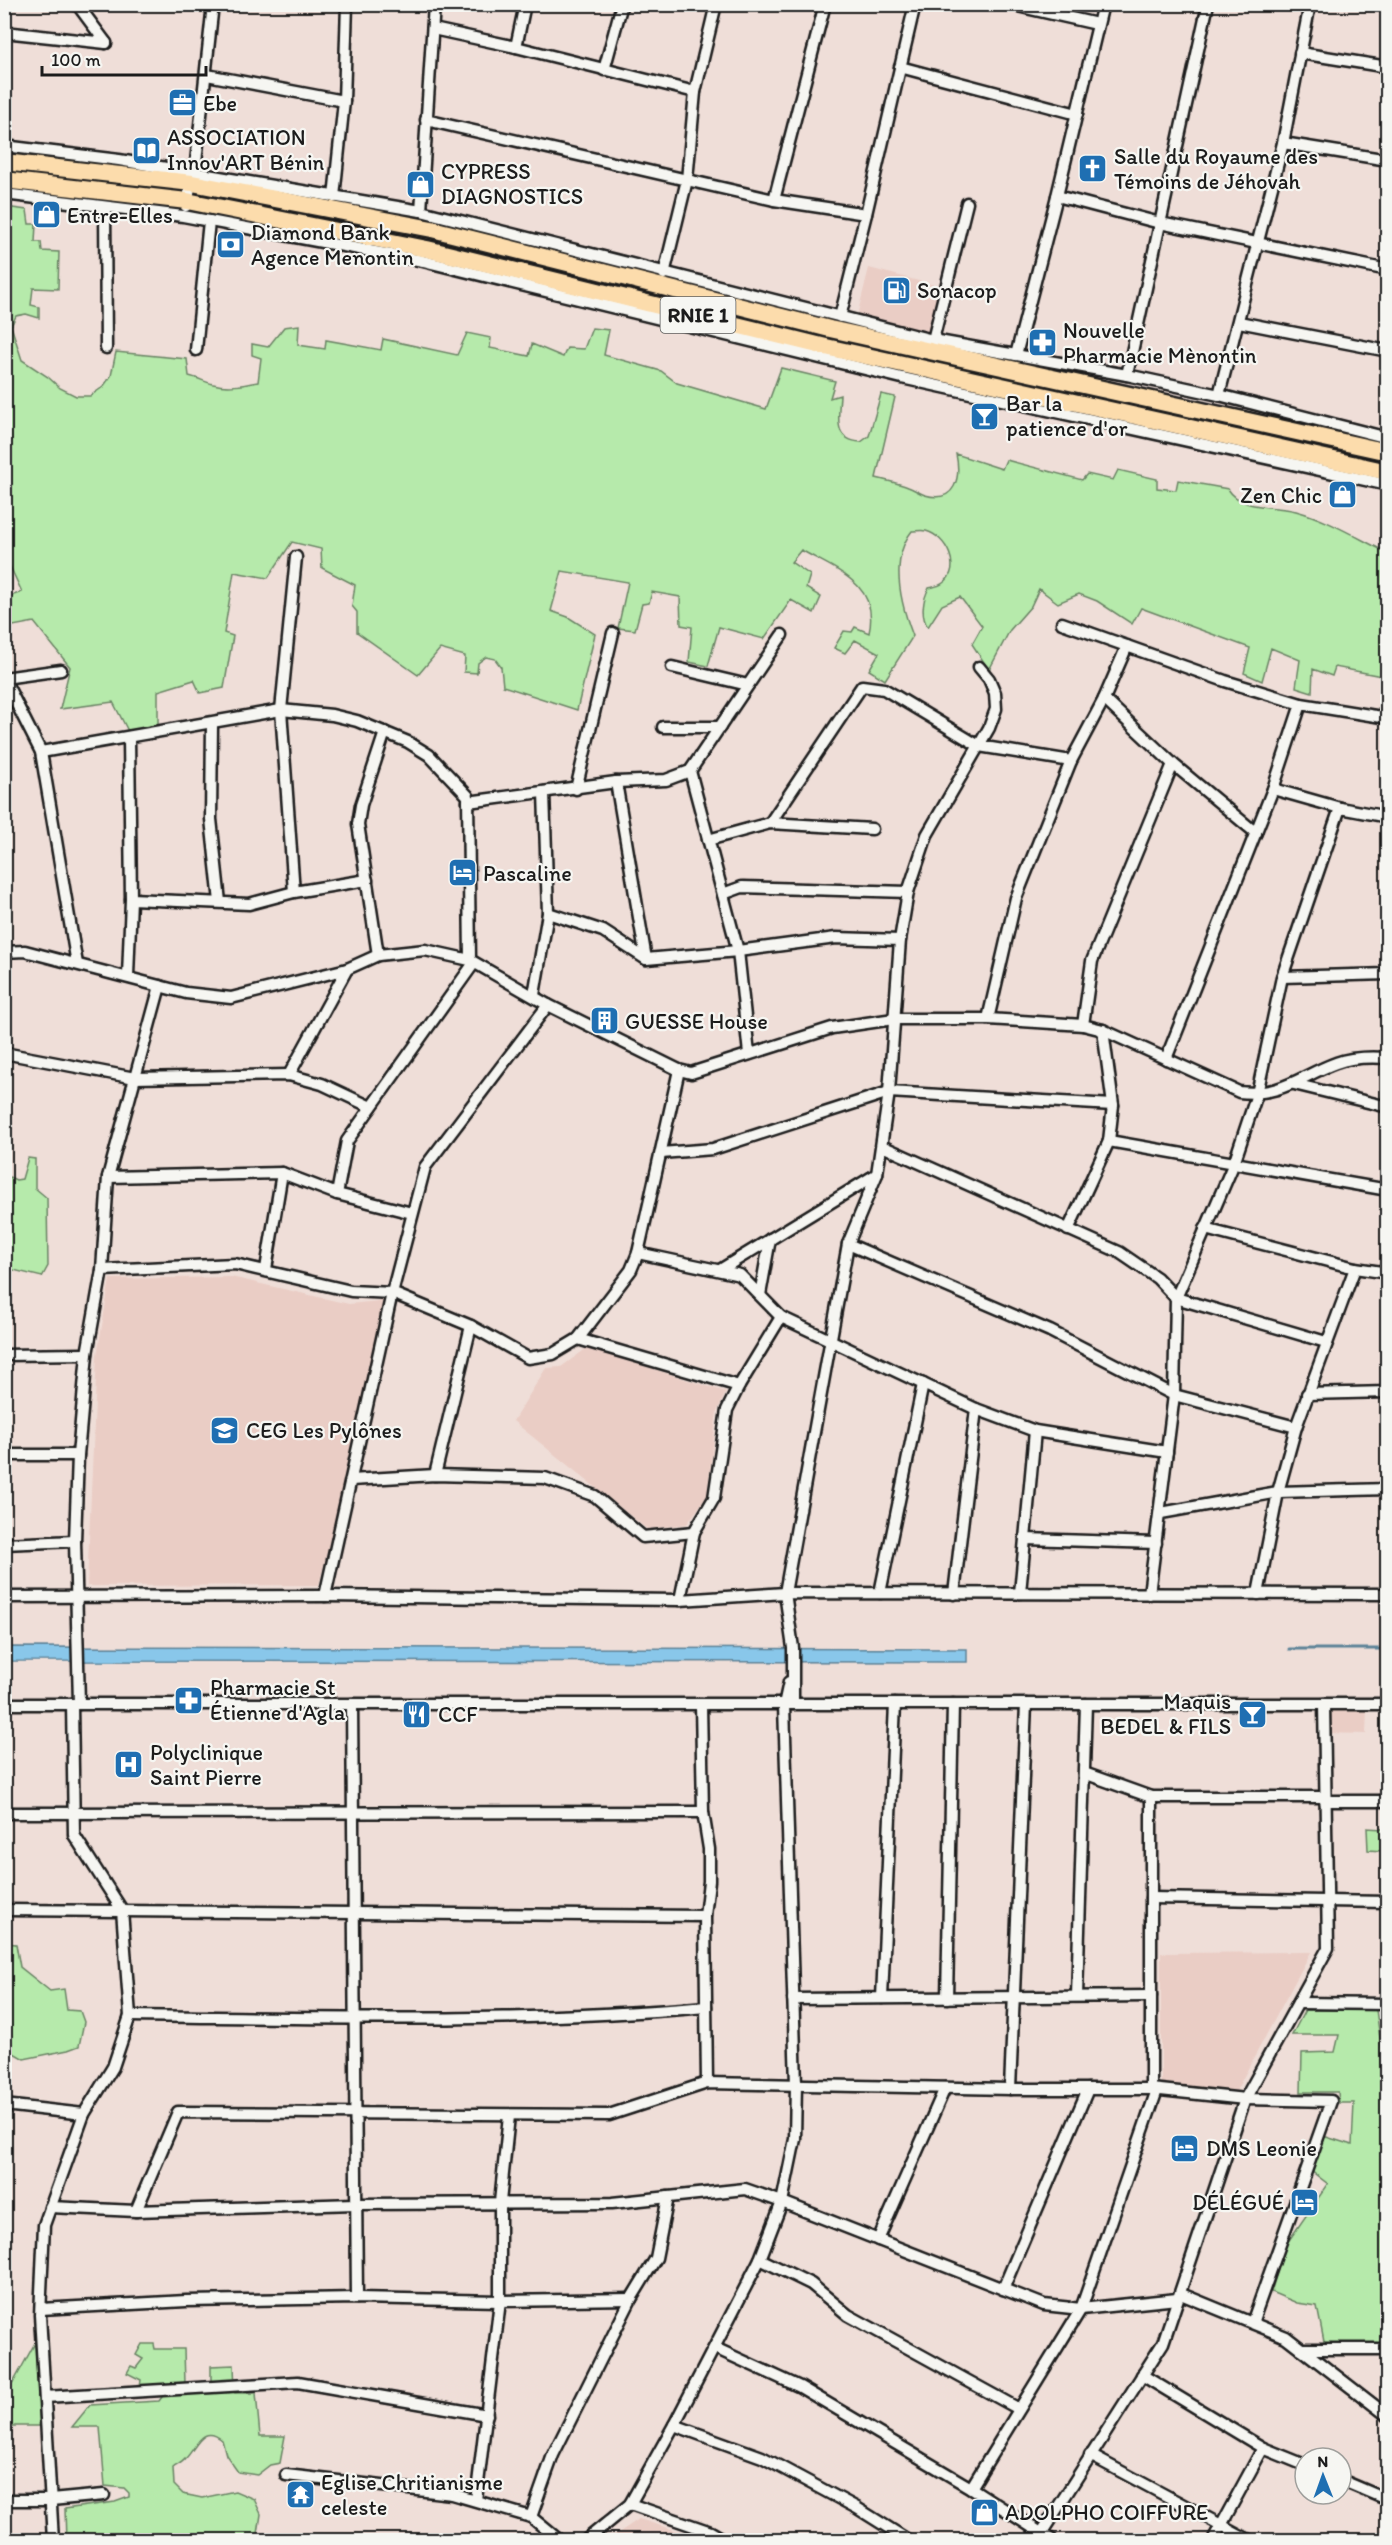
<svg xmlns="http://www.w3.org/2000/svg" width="1392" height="2545" viewBox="0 0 1392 2545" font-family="Itim,sans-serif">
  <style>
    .built { fill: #eacdc5 }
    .green { fill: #b6eaab; stroke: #698364; stroke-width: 1.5 }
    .water { fill: #89c7ea; stroke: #5d8398; stroke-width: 1.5 }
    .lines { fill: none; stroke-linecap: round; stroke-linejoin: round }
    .stream { stroke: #5d8398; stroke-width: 3 }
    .minor-casing { stroke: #1c1c1c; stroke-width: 15 }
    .highway-casing { stroke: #1c1c1c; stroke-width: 21 }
    .minor { stroke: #f6f6f2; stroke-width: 10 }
    .highway { stroke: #fcdcac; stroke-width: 16 }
    .labels { text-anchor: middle; stroke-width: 4.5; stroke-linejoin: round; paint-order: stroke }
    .shield { fill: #f6f6f2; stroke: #5d5d5c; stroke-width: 1.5 }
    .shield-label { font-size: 21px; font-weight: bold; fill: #1c1c1c }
    .poi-label { font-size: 22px; fill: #1c1c1c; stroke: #f6f6f2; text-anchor: start }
  </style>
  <rect width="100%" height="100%" fill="#efded8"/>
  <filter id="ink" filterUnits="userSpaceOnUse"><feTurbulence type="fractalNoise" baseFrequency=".0167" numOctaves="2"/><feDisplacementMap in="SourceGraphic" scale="12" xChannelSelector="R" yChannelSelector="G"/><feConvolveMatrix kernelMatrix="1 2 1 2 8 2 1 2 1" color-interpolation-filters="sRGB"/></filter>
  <g filter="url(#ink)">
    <g class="built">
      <path d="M869,268L942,287L930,333L857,316Z"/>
      <path d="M231,1277L349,1304L389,1300L319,1585L87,1586L97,1355L110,1279Z"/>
      <path d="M587,1348L726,1392L717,1412L707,1496L687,1524L647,1529L513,1421L546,1368L561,1367Z"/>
      <path d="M1327,1708H1367L1366,1734L1327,1733Z"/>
      <path d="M1311,1952L1236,2091L1161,2083V1953Z"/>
      <path d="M639,2519L706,2540H608Z"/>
    </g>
    <g class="green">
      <path d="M5,207L27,210L29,224H36L35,242H41L42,251L59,252L58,289L33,288L31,305L39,307V318L26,314L16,316L11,326L22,360L48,377L60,388L76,396H90L103,387L111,376L116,352L187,359L189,376C198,378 205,382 213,384C228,388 243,385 258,382L261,358L252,355V344L268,347L284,327L299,325L298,345L325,349L326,340L381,350L383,339L457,355L467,333L491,338L490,348L529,356L532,344L563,357L567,348L584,349L592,328L609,330L604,355L661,371L677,383L766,409L781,368L835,381L830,398L840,395C839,417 832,440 861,442L869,436L881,394L895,397L876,478C887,481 898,483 908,487C914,489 919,493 925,495C956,504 961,477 956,454L1002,469L1006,460L1082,480L1087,474L1113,480L1118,470L1157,479V488L1176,490L1178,480L1228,489C1242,511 1273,505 1296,511C1326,519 1356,537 1384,551L1387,545V677L1335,667L1332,676L1313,669L1312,692L1296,687L1300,660L1271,648L1262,681L1244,673L1250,648L1141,608L1132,624L1097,601L1079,594L1058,603L1039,589L1031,606L1010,630L989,670L972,644L982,626L960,597L942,605L928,627C920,616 923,599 929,588C933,587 940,586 943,583C963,569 946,536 926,531C922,530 916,531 912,531C889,560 901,605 913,636L885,680L869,670L879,653L855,640L845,653L834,648L844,631L852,632L855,627L869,633C880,584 836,570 801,550L791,562L810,575L806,588L821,597L814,613L791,600L764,639L719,627L708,666L689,662L692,627L681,625L680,597L652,592L649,603L642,604L635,630L618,628L628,582L562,571L551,611L568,617L595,634L577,710L503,686L501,667L495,659L486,657L478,663L477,673L464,672L465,656L440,649L418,675L357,632V612L352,606L355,585L322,568L321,549L292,542L268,578L234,572L224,633L233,636L224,688L200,693L194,680L158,691V726L128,731L113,702L60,709L70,667L34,622L8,627L5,617V598L22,592L7,560H4Z"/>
      <path d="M28,1158L35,1159V1188L47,1198L48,1266L42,1277L5,1268V1175L16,1180L22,1179Z"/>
      <path d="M1387,1823V1893H1383L1382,1851L1368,1850L1367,1828L1383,1829Z"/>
      <path d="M5,1943L16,1944L20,1967L50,1991L64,1989L67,2010L80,2011L84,2022L79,2046L68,2050L24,2059L5,2048Z"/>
      <path d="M1305,2010H1376L1383,2059H1388L1387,2400H1382L1383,2354L1326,2352L1317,2306L1297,2303L1271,2292L1285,2246L1328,2184L1311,2171L1323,2136L1352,2145L1354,2103H1339L1338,2092H1301L1302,2053L1335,2052L1339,2035H1292Z"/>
      <path d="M35,2343L40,2426H5V2380L13,2383Z"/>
      <path d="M142,2344H154L155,2349H184L185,2384L211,2383V2366L234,2365L235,2393H256L260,2436H285L280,2463L270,2465L257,2475L238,2472L226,2455L222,2440C202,2423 196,2449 185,2459C182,2463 177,2465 173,2468L174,2485L183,2494L202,2498L235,2491L254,2499L261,2514L257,2540H66L65,2509L115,2502L129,2497V2493L124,2488L105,2486L100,2427H72L90,2405L159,2401L162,2397L160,2391L140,2386L141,2380L127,2373L131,2366L136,2368L143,2359L136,2355Z"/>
    </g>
    <path class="water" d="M5,1647L967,1649V1662L5,1661Z"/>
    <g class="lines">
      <path class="stream" d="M1289,1649H1388"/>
      <defs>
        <g id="minor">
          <path d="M77,4L106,43"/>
          <path d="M1009,4L1097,24"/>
          <path d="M433,29L516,47L695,92"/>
          <path d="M4,32L106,43"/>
          <path d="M516,47L525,4"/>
          <path d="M1300,53L1388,67"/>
          <path d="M900,67L1077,114"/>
          <path d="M604,70L622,4"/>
          <path d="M207,75L344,101"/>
          <path d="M426,120L774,200L866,214"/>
          <path d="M1283,143L1388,160"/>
          <path d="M4,146L119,160L421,211L933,340L1127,375L1219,395L1388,438"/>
          <path d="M4,194L183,216L423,261L902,378L1388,485"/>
          <path d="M1057,196L1160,223L1388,270"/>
          <path d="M334,197L344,101L347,4"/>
          <path d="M774,200L825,4"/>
          <path d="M186,206L196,162L213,4"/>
          <path d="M105,207L106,348"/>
          <path d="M421,211L434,4"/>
          <path d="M664,274L687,180L695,92L716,4"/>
          <path d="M840,317L866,214L915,4"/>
          <path d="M1239,322L1388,351"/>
          <path d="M933,340L967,203"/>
          <path d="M196,350L209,221"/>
          <path d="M1016,355L1057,196L1103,4"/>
          <path d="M1127,375L1208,4"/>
          <path d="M1219,395L1283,143L1310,4"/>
          <path d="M1062,623L1225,681L1301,704L1388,718"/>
          <path d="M672,667L748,685"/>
          <path d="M4,678L61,670"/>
          <path d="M4,679L41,752L77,964"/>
          <path d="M1104,699L1173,764L1256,833"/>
          <path d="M212,723L211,819L220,902"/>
          <path d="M663,727H720"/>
          <path d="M41,752L281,710L332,715L357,721L408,742L429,755L468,796L470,960"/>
          <path d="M690,771L738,951L749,1054"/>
          <path d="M616,782L646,959"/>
          <path d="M576,789L613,633"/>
          <path d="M1273,789L1340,808L1388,817"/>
          <path d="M468,802L616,782L666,780L690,771L782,635"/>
          <path d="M770,823L862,686L884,689L979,746L1071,761"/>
          <path d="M708,840L770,823L872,829"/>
          <path d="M294,892L281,710L296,557"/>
          <path d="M723,894L742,887L908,892"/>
          <path d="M131,899L249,904L294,892L367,880"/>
          <path d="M548,913L603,931L646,959L738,951L836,938L900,940"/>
          <path d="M4,952L25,951L186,993L231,998L347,969L378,955L425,950L470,960L548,1005L679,1070L691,1073L832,1028L894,1019H988L1083,1025L1103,1030L1239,1092C1281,1097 1300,1076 1336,1063C1351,1057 1372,1057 1388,1058"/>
          <path d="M378,955L358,824L361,805L385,732"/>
          <path d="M128,976L131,899L129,738"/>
          <path d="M1282,977L1388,974"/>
          <path d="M534,995L548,913L544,792"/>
          <path d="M988,1019L1016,898L1071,761L1104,699L1127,646"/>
          <path d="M1083,1025L1092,961L1173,764"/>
          <path d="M4,1053L135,1078L289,1075L322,1084L371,1107"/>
          <path d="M1166,1059L1273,789L1301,704"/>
          <path d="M289,1075L347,969"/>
          <path d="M1294,1084L1388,1107"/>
          <path d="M1109,1141L1388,1190"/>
          <path d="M882,1146L1119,1252L1157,1278L1176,1298L1326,1342"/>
          <path d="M661,1153L713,1149L889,1092L1113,1105"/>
          <path d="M108,1177L282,1173L337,1194L412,1213"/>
          <path d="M337,1194L347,1141L474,963"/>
          <path d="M1205,1229L1355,1268L1388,1273"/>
          <path d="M1068,1230L1109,1141L1113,1105L1103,1030"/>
          <path d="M848,1244L1050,1331L1174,1395L1296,1427"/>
          <path d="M638,1253L740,1275L781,1317L976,1409L1035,1431L1167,1452"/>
          <path d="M266,1269L282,1173"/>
          <path d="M102,1270L235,1264L351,1291L392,1293L471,1326L528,1358L553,1354L578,1339L631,1270L638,1253L679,1070"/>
          <path d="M720,1270L877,1174"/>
          <path d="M760,1295L770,1239"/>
          <path d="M578,1339L739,1386"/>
          <path d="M4,1355L87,1354"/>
          <path d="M1307,1394L1388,1392"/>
          <path d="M4,1455H78"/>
          <path d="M435,1475L471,1326"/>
          <path d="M351,1480L435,1475L545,1478L595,1496L643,1537L694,1532"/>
          <path d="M1161,1513L1278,1492L1388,1489"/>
          <path d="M1025,1539L1156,1543"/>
          <path d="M4,1544L75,1541"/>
          <path d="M880,1593L923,1384"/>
          <path d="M1020,1593L1035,1431"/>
          <path d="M954,1594L976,1409"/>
          <path d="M1149,1594L1174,1395L1176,1298L1234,1163L1257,1094L1282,977L1340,808"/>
          <path d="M1258,1594L1278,1492L1296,1427L1355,1268"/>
          <path d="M325,1596L392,1293L425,1167L548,1005"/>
          <path d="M4,1597L325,1596L680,1600L785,1593L1388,1594"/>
          <path d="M680,1600L694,1532L714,1498L727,1410L739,1386L781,1317"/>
          <path d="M4,1704H1388"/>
          <path d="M79,1704L75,1541L78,1455L87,1354L102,1270L108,1177L160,986"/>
          <path d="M352,1704L357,2298"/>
          <path d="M701,1704L703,1812L709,1849V1881L705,1916L707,2083"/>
          <path d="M793,1704V1648L785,1593L848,1244L877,1174L889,1092L900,940L908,892L927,835L989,728L996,709L995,693L989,679L979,667"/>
          <path d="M1084,1773L1151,1797H1325"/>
          <path d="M1325,1801H1388"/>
          <path d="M4,1813L703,1812"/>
          <path d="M1151,1898L1388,1902"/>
          <path d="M6,1910L705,1916"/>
          <path d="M1077,1996L1086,1704"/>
          <path d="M882,1998L895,1704"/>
          <path d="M947,1998L953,1704"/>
          <path d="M793,1999L1151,1996"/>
          <path d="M1298,2003L1388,2004"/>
          <path d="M130,2016C322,2018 515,2024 706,2007"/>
          <path d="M1010,2089L1026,1704"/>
          <path d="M1151,2089V1797"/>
          <path d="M4,2105L84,2114"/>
          <path d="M50,2207L136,2211L355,2204L612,2203L745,2189L782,2202L1044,2305L1081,2309L1177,2299"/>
          <path d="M136,2211L178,2112L609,2115L707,2083L1010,2089H1151L1245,2099L1331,2101L1252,2323"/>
          <path d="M878,2240L945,2088"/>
          <path d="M760,2259L811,2284L848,2315L1019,2409"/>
          <path d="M1003,2289L1088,2089"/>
          <path d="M1181,2294L1286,2337L1388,2416"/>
          <path d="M41,2309L186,2301L357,2298L500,2301L631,2299"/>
          <path d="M715,2348L800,2387L971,2488L1052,2540"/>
          <path d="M1301,2349H1388"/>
          <path d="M1142,2375L1263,2448L1305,2465"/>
          <path d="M45,2397L298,2382L487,2415"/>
          <path d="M674,2425L762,2457L857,2508L908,2540"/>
          <path d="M1090,2455L1249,2540"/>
          <path d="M286,2475L452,2494L531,2517"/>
          <path d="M1341,2480L1388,2500"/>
          <path d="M971,2488L1081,2309L1157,2090"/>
          <path d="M4,2500H51L104,2495"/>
          <path d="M476,2500L500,2301V2202L509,2116"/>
          <path d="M630,2504L711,2532L725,2540"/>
          <path d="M53,2540L40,2315L44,2225L84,2114L113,2067L130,2016L122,1910L74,1835L72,1704"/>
          <path d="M559,2540L531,2517L553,2455L631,2299L656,2258L668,2197"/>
          <path d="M586,2540L630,2504L674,2425L760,2259L782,2202L795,2139L796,2084L784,1705L789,1682"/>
          <path d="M1037,2540L1163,2343L1245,2099L1328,1948L1324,1704"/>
          <path d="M1213,2540L1263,2448"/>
        </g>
        <g id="highway">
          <path d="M4,162L192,183L432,229L830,329L1388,452"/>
          <path d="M4,180L187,201L427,249L826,347L1388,472"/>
        </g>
      </defs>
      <use href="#minor" class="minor-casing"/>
      <use href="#highway" class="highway-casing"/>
      <use href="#minor" class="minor"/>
      <use href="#highway" class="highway"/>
    </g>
  </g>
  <defs>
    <symbol id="office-square" viewBox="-11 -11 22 22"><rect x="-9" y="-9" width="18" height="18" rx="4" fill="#1f6fb2" stroke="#f6f6f2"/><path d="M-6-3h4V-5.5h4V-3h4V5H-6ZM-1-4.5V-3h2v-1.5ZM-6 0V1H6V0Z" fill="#fff"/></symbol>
    <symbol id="library-square" viewBox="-11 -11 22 22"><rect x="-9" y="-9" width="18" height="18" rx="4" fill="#1f6fb2" stroke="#f6f6f2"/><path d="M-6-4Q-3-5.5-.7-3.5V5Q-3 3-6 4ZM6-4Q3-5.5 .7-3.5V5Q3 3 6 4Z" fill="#fff"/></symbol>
    <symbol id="church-square" viewBox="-11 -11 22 22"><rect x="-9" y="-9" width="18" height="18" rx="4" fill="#1f6fb2" stroke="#f6f6f2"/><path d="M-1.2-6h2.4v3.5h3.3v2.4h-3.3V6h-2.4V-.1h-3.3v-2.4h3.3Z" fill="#fff"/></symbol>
    <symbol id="shop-square" viewBox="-11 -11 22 22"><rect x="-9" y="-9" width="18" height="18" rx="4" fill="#1f6fb2" stroke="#f6f6f2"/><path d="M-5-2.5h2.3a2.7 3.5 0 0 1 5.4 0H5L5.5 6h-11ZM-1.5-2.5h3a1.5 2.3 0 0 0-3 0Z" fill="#fff"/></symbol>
    <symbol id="bank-square" viewBox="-11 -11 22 22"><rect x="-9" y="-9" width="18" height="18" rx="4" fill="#1f6fb2" stroke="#f6f6f2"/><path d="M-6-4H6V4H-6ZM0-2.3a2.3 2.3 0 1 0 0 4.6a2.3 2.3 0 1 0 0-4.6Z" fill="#fff"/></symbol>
    <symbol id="fuel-square" viewBox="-11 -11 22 22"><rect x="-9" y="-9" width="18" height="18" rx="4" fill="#1f6fb2" stroke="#f6f6f2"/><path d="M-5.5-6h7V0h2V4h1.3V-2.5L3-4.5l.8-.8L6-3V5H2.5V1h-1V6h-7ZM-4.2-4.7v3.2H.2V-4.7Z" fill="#fff"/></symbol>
    <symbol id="pharmacy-square" viewBox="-11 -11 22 22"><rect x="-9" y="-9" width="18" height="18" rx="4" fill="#1f6fb2" stroke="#f6f6f2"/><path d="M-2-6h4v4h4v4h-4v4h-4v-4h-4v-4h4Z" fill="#fff"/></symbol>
    <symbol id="bar-square" viewBox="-11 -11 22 22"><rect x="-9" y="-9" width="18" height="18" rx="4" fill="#1f6fb2" stroke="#f6f6f2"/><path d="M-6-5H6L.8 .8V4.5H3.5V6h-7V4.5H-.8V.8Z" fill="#fff"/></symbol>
    <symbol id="hotel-square" viewBox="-11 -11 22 22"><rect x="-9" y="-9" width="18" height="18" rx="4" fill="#1f6fb2" stroke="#f6f6f2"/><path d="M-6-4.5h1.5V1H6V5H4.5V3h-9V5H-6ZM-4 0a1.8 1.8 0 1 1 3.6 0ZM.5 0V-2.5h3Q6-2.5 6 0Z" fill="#fff"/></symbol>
    <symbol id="building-square" viewBox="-11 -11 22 22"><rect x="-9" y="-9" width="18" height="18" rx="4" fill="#1f6fb2" stroke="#f6f6f2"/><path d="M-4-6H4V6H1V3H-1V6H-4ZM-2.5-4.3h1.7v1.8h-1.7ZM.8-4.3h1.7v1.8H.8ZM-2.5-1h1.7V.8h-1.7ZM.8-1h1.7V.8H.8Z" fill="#fff"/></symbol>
    <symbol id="university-square" viewBox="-11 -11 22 22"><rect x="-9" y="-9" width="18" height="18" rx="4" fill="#1f6fb2" stroke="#f6f6f2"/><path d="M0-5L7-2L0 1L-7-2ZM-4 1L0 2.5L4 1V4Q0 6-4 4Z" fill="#fff"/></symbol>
    <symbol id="restaurant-square" viewBox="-11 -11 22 22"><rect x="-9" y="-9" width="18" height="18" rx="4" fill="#1f6fb2" stroke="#f6f6f2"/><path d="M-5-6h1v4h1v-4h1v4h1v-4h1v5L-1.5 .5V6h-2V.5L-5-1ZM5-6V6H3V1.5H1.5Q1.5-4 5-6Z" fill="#fff"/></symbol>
    <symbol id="hospital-square" viewBox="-11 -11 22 22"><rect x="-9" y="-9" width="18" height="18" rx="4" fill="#1f6fb2" stroke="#f6f6f2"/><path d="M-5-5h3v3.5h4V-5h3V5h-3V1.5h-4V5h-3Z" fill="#fff"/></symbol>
    <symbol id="temple-square" viewBox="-11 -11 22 22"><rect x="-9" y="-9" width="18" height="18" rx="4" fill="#1f6fb2" stroke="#f6f6f2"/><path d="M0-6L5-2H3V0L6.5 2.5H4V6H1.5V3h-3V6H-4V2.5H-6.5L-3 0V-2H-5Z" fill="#fff"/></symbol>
  </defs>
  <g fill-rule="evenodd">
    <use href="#office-square" x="166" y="86" width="33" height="33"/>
    <use href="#library-square" x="130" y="134" width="33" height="33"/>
    <use href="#church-square" x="1076" y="152" width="33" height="33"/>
    <use href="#shop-square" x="404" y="168" width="33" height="33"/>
    <use href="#shop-square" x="30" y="198" width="33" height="33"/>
    <use href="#bank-square" x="214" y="228" width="33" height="33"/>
    <use href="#fuel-square" x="880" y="274" width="33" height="33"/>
    <use href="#pharmacy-square" x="1026" y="326" width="33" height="33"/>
    <use href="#bar-square" x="968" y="400" width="33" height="33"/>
    <use href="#shop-square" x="1326" y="478" width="33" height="33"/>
    <use href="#hotel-square" x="446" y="856" width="33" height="33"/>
    <use href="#building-square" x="588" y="1004" width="33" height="33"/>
    <use href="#university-square" x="208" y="1414" width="33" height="33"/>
    <use href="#pharmacy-square" x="172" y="1684" width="33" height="33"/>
    <use href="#restaurant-square" x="400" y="1698" width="33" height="33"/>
    <use href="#bar-square" x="1236" y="1698" width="33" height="33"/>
    <use href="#hospital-square" x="112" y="1748" width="33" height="33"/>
    <use href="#hotel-square" x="1168" y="2132" width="33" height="33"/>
    <use href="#hotel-square" x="1288" y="2186" width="33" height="33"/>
    <use href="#temple-square" x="284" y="2478" width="33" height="33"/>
    <use href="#shop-square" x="968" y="2496" width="33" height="33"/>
  </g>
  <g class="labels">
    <rect class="shield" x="660.5" y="297" width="75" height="36" rx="4.5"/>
    <g class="shield-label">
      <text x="698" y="322">RNIE 1</text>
    </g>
    <g class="poi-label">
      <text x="203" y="111">Ebe</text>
      <text x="167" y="145">ASSOCIATION<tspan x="167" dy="25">Innov'ART Bénin</tspan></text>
      <text x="1114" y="164">Salle du Royaume des<tspan x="1114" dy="25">Témoins de Jéhovah</tspan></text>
      <text x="441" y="179">CYPRESS<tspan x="441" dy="25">DIAGNOSTICS</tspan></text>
      <text x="67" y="223">Entre-Elles</text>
      <text x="251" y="240">Diamond Bank<tspan x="251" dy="25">Agence Menontin</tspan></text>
      <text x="917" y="298">Sonacop</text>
      <text x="1063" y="338">Nouvelle<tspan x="1063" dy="25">Pharmacie Mènontin</tspan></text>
      <text x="1006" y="411">Bar la<tspan x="1006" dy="25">patience d'or</tspan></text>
      <text x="1322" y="503" text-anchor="end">Zen Chic</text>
      <text x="483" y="881">Pascaline</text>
      <text x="625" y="1029">GUESSE House</text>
      <text x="246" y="1438">CEG Les Pylônes</text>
      <text x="210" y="1695">Pharmacie St<tspan x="210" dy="25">Étienne d'Agla</tspan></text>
      <text x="1231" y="1709" text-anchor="end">Maquis<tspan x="1231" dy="25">BEDEL &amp; FILS</tspan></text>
      <text x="438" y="1722">CCF</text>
      <text x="150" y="1760">Polyclinique<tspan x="150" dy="25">Saint Pierre</tspan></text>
      <text x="1206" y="2156">DMS Leonie</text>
      <text x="1284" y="2210" text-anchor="end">DÉLÉGUÉ</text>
      <text x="321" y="2490">Eglise Chritianisme<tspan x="321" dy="25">celeste</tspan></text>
      <text x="1005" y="2520">ADOLPHO COIFFURE</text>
    </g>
  </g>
  <rect width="1392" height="2545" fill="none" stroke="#f6f6f2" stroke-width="24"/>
  <rect x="12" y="12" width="1368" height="2521" fill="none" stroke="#1c1c1c" stroke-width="2" filter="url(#ink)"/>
  <g transform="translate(1323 2476) rotate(359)"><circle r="28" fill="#f6f6f2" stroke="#9f9f9c" stroke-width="1.5"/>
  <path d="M0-4.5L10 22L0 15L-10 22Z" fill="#1f6fb2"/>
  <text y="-9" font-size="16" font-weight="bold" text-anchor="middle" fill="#1c1c1c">N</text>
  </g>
  <path d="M42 66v9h164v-9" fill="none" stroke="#1c1c1c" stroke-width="3"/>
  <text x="51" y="66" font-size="18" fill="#1c1c1c" stroke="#f6f6f2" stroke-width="4.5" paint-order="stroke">100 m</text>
</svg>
